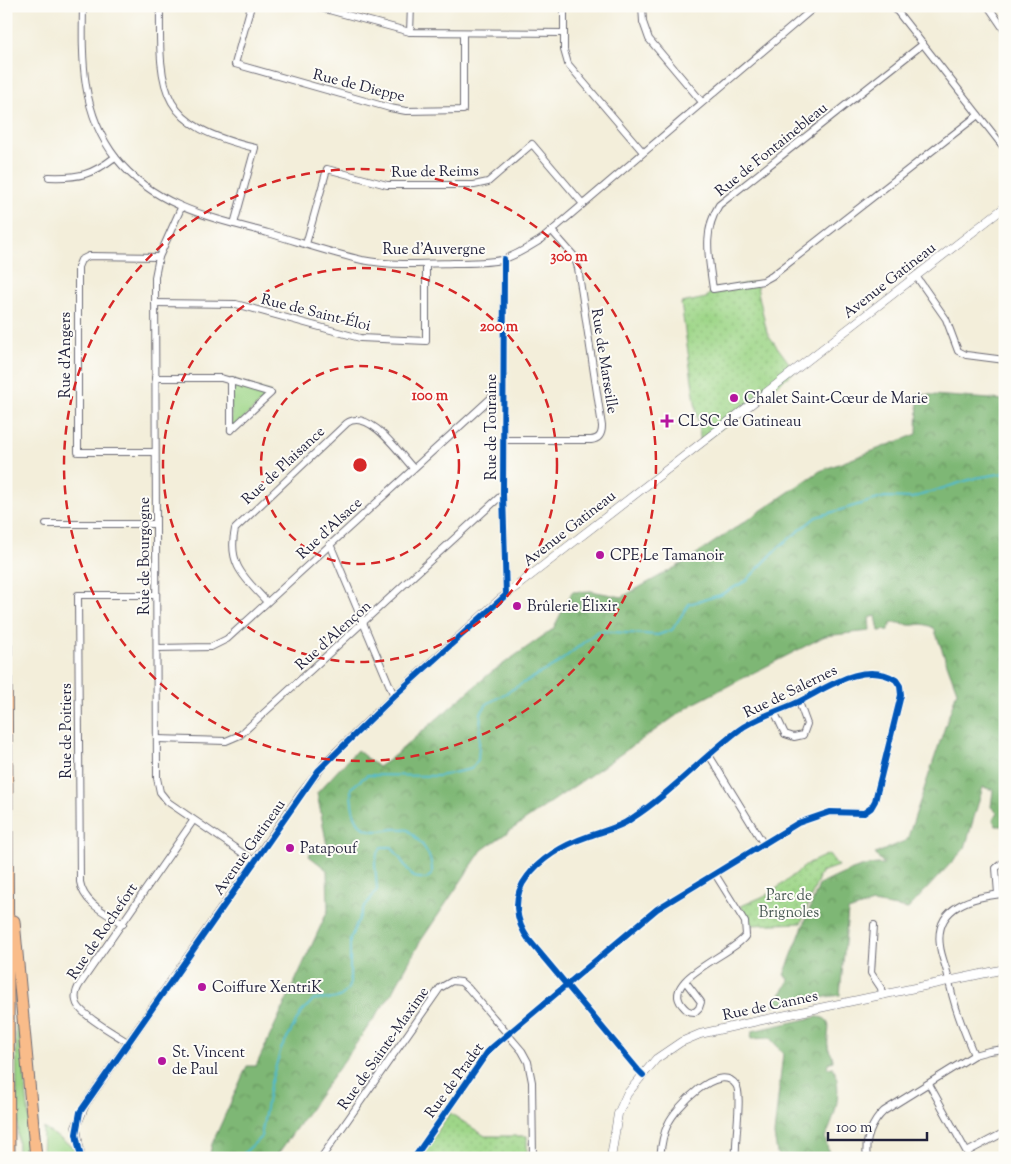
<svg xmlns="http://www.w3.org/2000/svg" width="1011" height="1164" viewBox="0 0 1011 1164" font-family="'Sorts Mill Goudy',serif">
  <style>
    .grass { fill: #9ed688; stroke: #607c62 }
    .forest { fill: url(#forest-crowns); stroke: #506c58 }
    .park { fill: url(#park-dots); stroke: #607c62 }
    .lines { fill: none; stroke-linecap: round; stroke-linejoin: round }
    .stream { stroke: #50bacc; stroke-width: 2 }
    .minor-casing { stroke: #6b6973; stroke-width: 8 }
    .tertiary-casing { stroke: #6b6973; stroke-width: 9 }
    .motorway-casing { stroke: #6b6973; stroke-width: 13 }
    .minor { stroke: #fff; stroke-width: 6 }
    .tertiary { stroke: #fff; stroke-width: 8 }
    .motorway { stroke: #f9bc8a; stroke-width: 11 }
    .cycleway-casing { stroke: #fdfcf7; stroke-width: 9 }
    .cycleway { stroke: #0057b8; stroke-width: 6 }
    .ring { fill: none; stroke: #d62828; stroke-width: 2.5; stroke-dasharray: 9 6 }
    .poi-dot { fill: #b5179e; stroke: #fdfcf7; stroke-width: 2 }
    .labels { text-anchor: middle; stroke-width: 4; stroke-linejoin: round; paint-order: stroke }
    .street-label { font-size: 15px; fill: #22223b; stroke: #fdfcf7 }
    .poi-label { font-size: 15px; fill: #22223b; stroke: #fdfcf7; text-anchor: start }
    .park-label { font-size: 15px; fill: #475852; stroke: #fdfcf7 }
    .centre { fill: #d62828; stroke: #fdfcf7; stroke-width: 2.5 }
    .ring-label { font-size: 15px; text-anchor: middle; font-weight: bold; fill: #d62828; stroke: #fdfcf7; stroke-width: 4; stroke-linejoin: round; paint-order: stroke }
  </style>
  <defs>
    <pattern id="forest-crowns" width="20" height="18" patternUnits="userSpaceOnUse" patternTransform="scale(1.25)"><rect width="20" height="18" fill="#7eb774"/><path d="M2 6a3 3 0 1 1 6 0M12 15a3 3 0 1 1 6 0" fill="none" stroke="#679460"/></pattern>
    <pattern id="park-dots" width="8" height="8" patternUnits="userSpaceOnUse" patternTransform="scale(1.25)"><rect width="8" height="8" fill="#9ed688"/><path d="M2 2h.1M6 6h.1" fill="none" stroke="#88b776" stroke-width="1.8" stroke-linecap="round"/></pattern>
  </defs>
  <rect width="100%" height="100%" fill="#fdfcf7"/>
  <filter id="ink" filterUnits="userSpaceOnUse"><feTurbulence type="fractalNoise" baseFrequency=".02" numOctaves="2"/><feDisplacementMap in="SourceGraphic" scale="10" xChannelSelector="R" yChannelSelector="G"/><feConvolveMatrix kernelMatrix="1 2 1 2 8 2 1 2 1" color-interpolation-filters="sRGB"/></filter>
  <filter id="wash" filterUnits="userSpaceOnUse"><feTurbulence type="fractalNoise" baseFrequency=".0096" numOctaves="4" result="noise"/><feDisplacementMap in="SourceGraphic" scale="20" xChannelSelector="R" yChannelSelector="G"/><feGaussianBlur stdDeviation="1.12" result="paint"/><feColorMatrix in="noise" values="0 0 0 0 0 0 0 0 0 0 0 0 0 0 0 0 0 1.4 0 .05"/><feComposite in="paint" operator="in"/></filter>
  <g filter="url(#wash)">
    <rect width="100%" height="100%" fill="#f3eeda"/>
    <g class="grass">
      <path d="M231,380L271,393L231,430Z"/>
      <path d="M15,979L33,1158H18Z"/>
      <path d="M43,1128L75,1148L78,1158H42Z"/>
    </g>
    <g class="forest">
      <path d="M918,394L1005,400V826H996L993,820L997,813L991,807L993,790L983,787L965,848L908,909L873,903L848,911L840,995L772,1005L787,985L789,979L784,975L819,885C839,876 861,863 884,864L875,854L907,840L957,691L934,628C919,621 921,626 909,625C903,624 899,622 892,623L888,630L879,631L876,616L869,618L870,631L825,636L693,704L482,850L420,942L392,993L275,1158H209L212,1144L247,1066H256L328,910L327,870L309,856L314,846L328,851L317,793L357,750L378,767L389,760L489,674L553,629L572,592L591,591L622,597L683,563L820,471L917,434Z"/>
      <path d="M816,1017C836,1017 826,1033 828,1046C829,1052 833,1054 833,1061L828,1063L827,1068L833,1067C843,1087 836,1118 825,1137L830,1158H778L774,1135L783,1053L770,1038L751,1039L752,1031Z"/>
    </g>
    <g class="park">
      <path d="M756,282L767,333L795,371L701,444L681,303L706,298L713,289Z"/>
      <path d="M829,854L838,866L821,872L801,923L751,925L741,906L771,893L809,863Z"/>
      <path d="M450,1113L485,1136H527V1158H429L424,1151Z"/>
    </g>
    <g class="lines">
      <path class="stream" d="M239,1158L261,1137L270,1085L281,1049L301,1013L314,999C330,1000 345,1001 350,983V940L363,909L377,890L375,863L377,854L382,847H392L413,877L426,879L432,874C433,854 421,842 408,830C398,827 389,830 380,831C354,833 351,808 351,788L367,775L439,776L471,769L478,760L481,713L487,704L558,663L598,631L658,635L672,630L689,604L720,595L746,581L780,546L816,517L885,497L912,498L975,478L1005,473"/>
    </g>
  </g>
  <g filter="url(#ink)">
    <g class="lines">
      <defs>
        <g id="minor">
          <path d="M83,6C82,60 81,113 116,158C154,206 211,218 268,233C299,242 331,253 362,260C392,266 423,264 453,263C469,263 486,263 501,260C516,256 529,247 542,239L816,6"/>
          <path d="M160,6C159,96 161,125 255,148L234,224"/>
          <path d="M251,6L235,64L390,108L406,111L463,110V33"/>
          <path d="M314,6L410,32L564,33"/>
          <path d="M564,6V50L568,64L643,152"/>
          <path d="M642,6L643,22L649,39L702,102"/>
          <path d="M893,6L1005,149"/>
          <path d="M988,6L1005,31"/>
          <path d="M410,32L411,6"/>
          <path d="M923,44L719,205C702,232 709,259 713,289L763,281L772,276L978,115"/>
          <path d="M49,177C79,178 92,175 115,157"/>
          <path d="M181,208L159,257L155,277L157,778L160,792L168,802L254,861"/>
          <path d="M306,244L327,169L387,185H474L488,182L532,144L583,204"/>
          <path d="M504,259L503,494L506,595"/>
          <path d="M916,276L946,319L958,351L966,355L1005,360"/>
          <path d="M155,303L236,304L360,338L426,341V264"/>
          <path d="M155,378H221L271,393L231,430"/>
          <path d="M231,430V380"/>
          <path d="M504,440H591C600,439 602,434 602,426L578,268L574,256L552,231"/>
          <path d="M155,452H78V267L81,260L89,256L159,257"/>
          <path d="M46,524H156"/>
          <path d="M330,544L394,696"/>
          <path d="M267,602C245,578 227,565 235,529L347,423C369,408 399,453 413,468"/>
          <path d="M157,648L211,647L227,639L503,387"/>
          <path d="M775,713L785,734L794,737L803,735L807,724L799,702"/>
          <path d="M157,739L226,741L240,735L503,494"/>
          <path d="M709,755L763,843"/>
          <path d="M998,894L996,868L1005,861"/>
          <path d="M123,924C106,913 84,904 80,882L78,595H156"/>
          <path d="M874,925L871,973L881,988L882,995"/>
          <path d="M685,981L701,1002L699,1008L695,1012C688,1012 686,1010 682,1005C660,979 736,953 746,935L745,922L715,874"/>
          <path d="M129,1043C117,1035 82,1016 77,1004C74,997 76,990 80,984L193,821"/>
          <path d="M974,1055C963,1029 953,1004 948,976C946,966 941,956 940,946C934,906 974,896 1005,894"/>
          <path d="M929,1084L970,1158"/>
          <path d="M967,1152L1005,1132"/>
          <path d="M321,1158L440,988L452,981L461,982L468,988L522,1051L528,1062L532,1082L533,1158"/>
          <path d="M414,1158L489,1050L657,909L798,823L830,812L864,813L871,808L875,801L901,695L900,686L896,680C862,659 823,691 794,704C776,712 755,718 739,730C702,758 670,794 631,819C619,828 603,831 589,836C566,844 542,857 527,877C512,896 515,921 529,940L638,1070L643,1075"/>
          <path d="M660,1158C661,1146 663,1134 668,1124C675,1108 719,1061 736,1085C743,1094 734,1142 736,1158"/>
          <path d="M867,1158C864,1141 872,1122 884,1111L974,1055L989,1051L1005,1049"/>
        </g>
        <g id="tertiary">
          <path d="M81,1158L76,1127L85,1105L300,795L325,763L394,696L499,600L1005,207"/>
          <path d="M611,1158L618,1114L627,1094L656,1059L681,1042L700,1034L753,1022L1005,969"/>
        </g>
        <g id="motorway">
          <path d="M6,646L9,1158"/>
          <path d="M14,921L36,1158"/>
        </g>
      </defs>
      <use href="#minor" class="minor-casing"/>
      <use href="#tertiary" class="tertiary-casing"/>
      <use href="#motorway" class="motorway-casing"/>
      <use href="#minor" class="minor"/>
      <use href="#tertiary" class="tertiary"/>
      <use href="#motorway" class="motorway"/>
      <defs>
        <g id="cycleway">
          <path d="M81,1158L76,1134L80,1112L318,771L394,696L506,595L503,494L504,259"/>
          <path d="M414,1158L489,1050L657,909L798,823L830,812L864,813L871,808L875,801L901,695L900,686L896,680C862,659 823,691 794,704C776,712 755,718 739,730C702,758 670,794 631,819C619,828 603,831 589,836C566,844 542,857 527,877C512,896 515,921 529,940L638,1070L643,1075"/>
        </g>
      </defs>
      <use href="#cycleway" class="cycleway-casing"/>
      <use href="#cycleway" class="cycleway"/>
    </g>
  </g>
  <g class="ring">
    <circle cx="360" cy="465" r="99"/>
    <circle cx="360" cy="465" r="197"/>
    <circle cx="360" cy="465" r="296"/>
  </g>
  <g class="poi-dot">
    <circle cx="734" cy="398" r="5"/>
    <path d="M664.5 413.5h5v5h5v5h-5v5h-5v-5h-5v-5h5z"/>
    <circle cx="600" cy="555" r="5"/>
    <circle cx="517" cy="606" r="5"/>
    <circle cx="290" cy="848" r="5"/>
    <circle cx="202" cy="987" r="5"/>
    <circle cx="162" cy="1061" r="5"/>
  </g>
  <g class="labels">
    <g class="street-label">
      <text transform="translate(359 85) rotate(14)" y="5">Rue de Dieppe</text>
      <text transform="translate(771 149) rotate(-39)" y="5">Rue de Fontainebleau</text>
      <text transform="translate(435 171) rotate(-1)" y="5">Rue de Reims</text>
      <text x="434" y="254">Rue d'Auvergne</text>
      <text transform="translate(889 280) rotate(-38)" y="5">Avenue Gatineau</text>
      <text transform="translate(316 312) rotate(14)" y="5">Rue de Saint-Éloi</text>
      <text transform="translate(65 355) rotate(-90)" y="5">Rue d'Angers</text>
      <text transform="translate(605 361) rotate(81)" y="5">Rue de Marseille</text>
      <text transform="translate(491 427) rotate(-90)" y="5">Rue de Touraine</text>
      <text transform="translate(283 465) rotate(-43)" y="5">Rue de Plaisance</text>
      <text transform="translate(329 528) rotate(-43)" y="5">Rue d'Alsace</text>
      <text transform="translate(569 528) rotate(-38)" y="5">Avenue Gatineau</text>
      <text transform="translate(144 556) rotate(-90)" y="5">Rue de Bourgogne</text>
      <text transform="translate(333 635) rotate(-42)" y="5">Rue d'Alençon</text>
      <text transform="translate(790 691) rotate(-26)" y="5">Rue de Salernes</text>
      <text transform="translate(66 731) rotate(-90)" y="5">Rue de Poitiers</text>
      <text transform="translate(249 847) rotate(-55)" y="5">Avenue Gatineau</text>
      <text transform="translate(102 931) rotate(-56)" y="5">Rue de Rochefort</text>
      <text transform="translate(770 1005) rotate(-12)" y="5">Rue de Cannes</text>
      <text transform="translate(383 1048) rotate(-55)" y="5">Rue de Sainte-Maxime</text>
      <text transform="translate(454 1080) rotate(-54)" y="5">Rue de Pradet</text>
    </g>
    <g class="poi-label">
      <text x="744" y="403">Chalet Saint-Cœur de Marie</text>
      <text x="678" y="426">CLSC de Gatineau</text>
      <text x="610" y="560">CPE Le Tamanoir</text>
      <text x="527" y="611">Brûlerie Élixir</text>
      <text x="300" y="853">Patapouf</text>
      <text x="212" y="992">Coiffure XentriK</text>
      <text x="172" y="1057">St. Vincent<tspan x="172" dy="17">de Paul</tspan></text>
    </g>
    <g class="park-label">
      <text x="789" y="900">Parc de<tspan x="789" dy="17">Brignoles</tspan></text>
    </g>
  </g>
  <circle cx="360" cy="465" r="8" class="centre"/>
  <g class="ring-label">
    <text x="569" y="261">300 m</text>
    <text x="499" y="331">200 m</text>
    <text x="430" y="400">100 m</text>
  </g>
  <rect width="1011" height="1164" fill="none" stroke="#fdfcf7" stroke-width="25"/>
  <path d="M828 1132v8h99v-8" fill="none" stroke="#22223b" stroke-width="2.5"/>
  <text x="836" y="1132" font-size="15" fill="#22223b" stroke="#fdfcf7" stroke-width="4" paint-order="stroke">100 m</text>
</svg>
